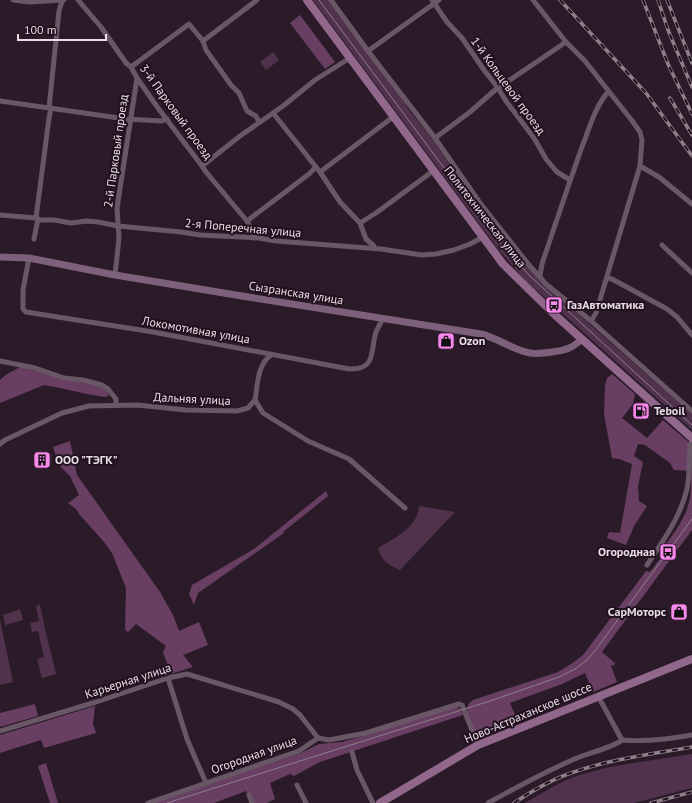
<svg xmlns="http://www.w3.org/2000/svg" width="692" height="803" viewBox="0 0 692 803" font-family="'PT Sans',sans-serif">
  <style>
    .green { fill: #50324c }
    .forest { fill: #683f63 }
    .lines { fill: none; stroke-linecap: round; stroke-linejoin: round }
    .street { stroke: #695766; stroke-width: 5 }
    .secondary { stroke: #7d6079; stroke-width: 7 }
    .primary { stroke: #91688b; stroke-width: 8 }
    .tram { stroke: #8d808b; stroke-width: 1 }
    .rail-casing { stroke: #8d808b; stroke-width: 3.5 }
    .rail { stroke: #21111f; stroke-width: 2; stroke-dasharray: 6; stroke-linecap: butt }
    .labels { text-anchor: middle; stroke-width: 4; stroke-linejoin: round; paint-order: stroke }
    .street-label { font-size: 12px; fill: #e8dde6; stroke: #21111f }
    .poi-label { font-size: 12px; font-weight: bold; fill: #e8dde6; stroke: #21111f; text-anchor: start }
  </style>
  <rect width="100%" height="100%" fill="#2b1b28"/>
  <g class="green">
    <path d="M313,0H329L403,99L408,109L432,138L448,162L468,189L546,286L692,414V430L525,280L499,250Z"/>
    <path d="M273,52L279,60L266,70L260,62Z"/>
    <path d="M419,506L455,512L400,570C389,565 381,561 378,548C395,538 418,527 419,506Z"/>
    <path d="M40,605L45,628L42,629H45L56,674L42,678L37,659L44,657L38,631L32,632L30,623L39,621L36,606Z"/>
    <path d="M20,609L23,620L5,625L3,615Z"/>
    <path d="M0,620L13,682L0,685Z"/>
    <path d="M692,754V788L634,803H525C540,794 555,785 571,778C609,764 652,761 692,754Z"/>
  </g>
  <g class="forest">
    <path d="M300,15L335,62L325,69L290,23Z"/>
    <path d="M20,367L101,387L107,391L109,396L104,397L87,394L55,387L44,385L0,403V380L7,374Z"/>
    <path d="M612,374L635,394L633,404L622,418L647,438L663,420L692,445V530L602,652L616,664L611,666L617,682L593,692L585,673L562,684L510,703L518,722L482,736C473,733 465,714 468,705C469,703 471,702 473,700L558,672L571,664L583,655L646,571L650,572L663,555L660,552C670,538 683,523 688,506C692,495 691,482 691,471L674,470L670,463L645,445L638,444L634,456L643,462L638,486L639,501L647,506L634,526L626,545L607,538L609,532L620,533L632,464L619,459L612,458L604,414L605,385L607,378Z"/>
    <path d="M70,441L77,475L160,592L173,615L179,631L199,622L208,645L183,655L193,667L171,674L163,652L166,646L136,624L128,632L125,630L126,588L112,553L104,542L79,514L76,509L68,503L79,495L70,476L59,465L53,447Z"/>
    <path d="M326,491L328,496L283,532L284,533L198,593L194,605L189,594L192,585L254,549Z"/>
    <path d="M35,704L38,716L0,727V713Z"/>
    <path d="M95,706L93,724L96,733L44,748L41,740L0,753V735Z"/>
    <path d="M455,707L460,708L463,715L320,762L294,776L290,774L270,783L275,799L267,803H251L246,791L214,803H152L301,753L319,744L342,742L366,735Z"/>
    <path d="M46,763L58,803H50L38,766Z"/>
  </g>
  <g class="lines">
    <g class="street">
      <path d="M13,0L29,2L64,0"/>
      <path d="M78,0L101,27L126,63L131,67L137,78L158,108L202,166L206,172L247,221L253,232L254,238"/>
      <path d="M331,0L368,51L435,138L480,203L529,265L546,284L591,321L692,411"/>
      <path d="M432,0L447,22L462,38L484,70L498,88L506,101L534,138L546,159L557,172L570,180"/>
      <path d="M533,0L566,42L585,61L633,122L640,132L642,140L640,166L596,313L591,321"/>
      <path d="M203,41L257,0"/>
      <path d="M368,51L439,0"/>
      <path d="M131,67L189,24L203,41L206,50L231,85L239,93L247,111L256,116L259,122"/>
      <path d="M0,101L126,119L162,121L167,119"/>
      <path d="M49,108L59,11L62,1"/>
      <path d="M273,113L320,172L340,202L360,223L366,239L374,246L375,249"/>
      <path d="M435,138L470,112L495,90L566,42"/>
      <path d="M202,166L240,136L283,106L315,80L350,58"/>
      <path d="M640,166L659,177L692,204"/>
      <path d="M320,172L393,117"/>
      <path d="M0,215L36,218L40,220H54L71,223L87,221L98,222L118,226L181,232L200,235L259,238L276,241L381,249L422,255L436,254L454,250L470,244L483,237"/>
      <path d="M36,218L49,118L51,108"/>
      <path d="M247,221L309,174L316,167"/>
      <path d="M360,223L376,213L433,171"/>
      <path d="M34,239L38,219"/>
      <path d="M662,245L692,273"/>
      <path d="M29,258L23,290V309L26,312L153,332L349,369C377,370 370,351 376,332C378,327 381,323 383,318"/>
      <path d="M115,275L119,238L117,208L137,78"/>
      <path d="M540,276L542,264C555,225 568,186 582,147C589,129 595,107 608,92"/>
      <path d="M607,278L612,279L667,309L677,317L692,335"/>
      <path d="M0,361L35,368L64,378L83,380L102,385L108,389L116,399V405"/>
      <path d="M255,400L263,413L308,441L349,459L405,508"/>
      <path d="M255,400C258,384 257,365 271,355"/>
      <path d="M0,444L5,440L62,413L89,406L137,405L186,410L237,411L248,408L255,400"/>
      <path d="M647,565C663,541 680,518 687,489C690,475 689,459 690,445L692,442"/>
      <path d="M168,678L187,739L206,783"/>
      <path d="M598,696L622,740"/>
      <path d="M0,731L96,702L168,678L187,674L279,702L293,709L300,715L318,738L329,740L366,733L459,704L462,705L478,745"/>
      <path d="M352,752L357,770L373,803"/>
      <path d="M297,785L306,803"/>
      <path d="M249,795L252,803"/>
      <path d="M148,803L299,751L318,738"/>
      <path d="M488,803C517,787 546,771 577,758C589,753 614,747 622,740C645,742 670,739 692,735"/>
    </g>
    <path class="secondary" d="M0,257L29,258L115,275L248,297L481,334C498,338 513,350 530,353C536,354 545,353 552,352C566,350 571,349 582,339"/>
    <g class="primary">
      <path d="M307,0L503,264L554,314L692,438"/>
      <path d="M380,803L478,745L692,659"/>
    </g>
    <g class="tram">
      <path d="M319,0L503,247L530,276L692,425"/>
      <path d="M167,803L490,701L559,677L575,669L587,660L597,648L692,519"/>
    </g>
    <defs>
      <g id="rail">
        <path d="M560,0L646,93L692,156"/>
        <path d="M643,0L668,64L692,114"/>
        <path d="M658,0L668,30L692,87"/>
        <path d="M667,0L692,63"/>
        <path d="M670,98L692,135"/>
        <path d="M514,803C532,791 550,780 571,773C610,759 652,754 692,747"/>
        <path d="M651,803L692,792"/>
      </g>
    </defs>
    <use href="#rail" class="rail-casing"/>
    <use href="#rail" class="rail"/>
  </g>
  <defs>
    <symbol id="bus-square" viewBox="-11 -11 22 22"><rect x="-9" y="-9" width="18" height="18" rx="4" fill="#f888eb" stroke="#21111f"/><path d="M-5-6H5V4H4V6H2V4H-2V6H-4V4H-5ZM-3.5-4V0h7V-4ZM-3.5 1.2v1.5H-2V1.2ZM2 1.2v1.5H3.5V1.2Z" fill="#111"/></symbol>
    <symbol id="shop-square" viewBox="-11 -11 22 22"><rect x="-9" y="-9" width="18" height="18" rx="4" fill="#f888eb" stroke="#21111f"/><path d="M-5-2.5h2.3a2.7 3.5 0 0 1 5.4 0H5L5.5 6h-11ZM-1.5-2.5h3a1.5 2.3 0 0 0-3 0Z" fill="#111"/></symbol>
    <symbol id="fuel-square" viewBox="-11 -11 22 22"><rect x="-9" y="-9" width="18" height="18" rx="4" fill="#f888eb" stroke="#21111f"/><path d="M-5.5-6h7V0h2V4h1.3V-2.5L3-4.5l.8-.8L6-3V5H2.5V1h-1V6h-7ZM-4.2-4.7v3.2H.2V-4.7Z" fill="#111"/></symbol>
    <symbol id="building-square" viewBox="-11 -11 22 22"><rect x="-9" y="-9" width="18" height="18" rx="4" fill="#f888eb" stroke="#21111f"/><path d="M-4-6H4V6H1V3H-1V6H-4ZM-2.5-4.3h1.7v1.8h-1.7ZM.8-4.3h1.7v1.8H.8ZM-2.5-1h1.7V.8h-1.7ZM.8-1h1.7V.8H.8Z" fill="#111"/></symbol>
  </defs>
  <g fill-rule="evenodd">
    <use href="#bus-square" x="544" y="295" width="20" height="20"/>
    <use href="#shop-square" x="436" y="331" width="20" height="20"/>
    <use href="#fuel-square" x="631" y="401" width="20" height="20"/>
    <use href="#building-square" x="32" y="450" width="20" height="20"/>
    <use href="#bus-square" x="658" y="542" width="20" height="20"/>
    <use href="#shop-square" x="669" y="602" width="20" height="20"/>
  </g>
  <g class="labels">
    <g class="street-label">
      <text transform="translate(508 86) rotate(54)" y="4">1-й Кольцевой проезд</text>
      <text transform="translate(176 112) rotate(54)" y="4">3-й Парковый проезд</text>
      <text transform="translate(116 151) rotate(-82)" y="4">2-й Парковый проезд</text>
      <text transform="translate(485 217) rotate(52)" y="4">Политехническая улица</text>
      <text transform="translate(243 228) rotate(5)" y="4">2-я Поперечная улица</text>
      <text transform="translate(296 293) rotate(9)" y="4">Сызранская улица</text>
      <text transform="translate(196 330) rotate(10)" y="4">Локомотивная улица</text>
      <text transform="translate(192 399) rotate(3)" y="4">Дальняя улица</text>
      <text transform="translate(128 681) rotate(-18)" y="4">Карьерная улица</text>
      <text transform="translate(528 713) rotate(-23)" y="4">Ново-Астраханское шоссе</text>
      <text transform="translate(254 755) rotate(-20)" y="4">Огородная улица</text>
    </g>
    <g class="poi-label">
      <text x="567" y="309">ГазАвтоматика</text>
      <text x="459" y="345">Ozon</text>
      <text x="654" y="415">Teboil</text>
      <text x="55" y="464">ООО "ТЭГК"</text>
      <text x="655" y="556" text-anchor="end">Огородная</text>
      <text x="666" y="616" text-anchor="end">СарМоторс</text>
    </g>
  </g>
  <path d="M18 34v6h88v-6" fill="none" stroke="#e8dde6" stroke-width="2"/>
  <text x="24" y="34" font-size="12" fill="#e8dde6" stroke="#21111f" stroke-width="3" paint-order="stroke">100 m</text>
</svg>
